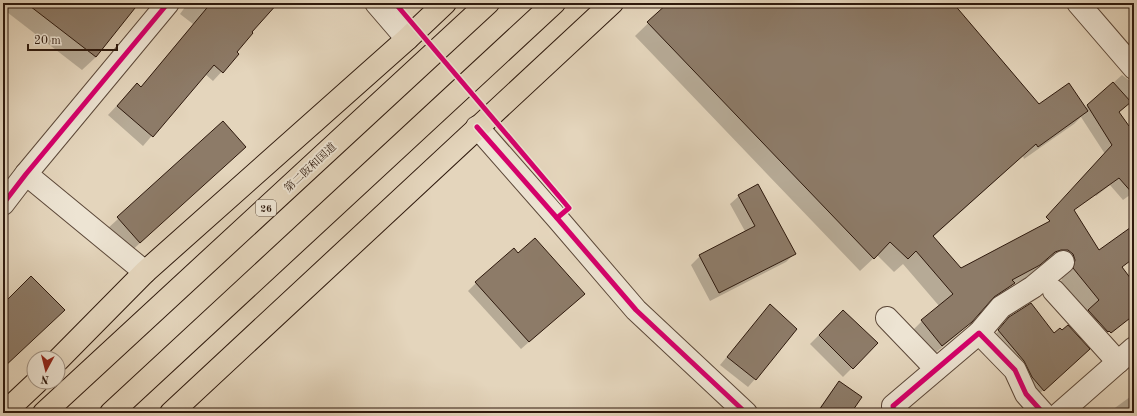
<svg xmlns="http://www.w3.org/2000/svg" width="1137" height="416" viewBox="0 0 1137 416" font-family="'Old Standard TT','Noto Serif JP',serif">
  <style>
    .shadow { fill: #0003 }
    .building { fill: #8d7b68; stroke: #2e190d }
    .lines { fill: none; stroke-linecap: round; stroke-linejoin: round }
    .minor-casing { stroke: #5c4839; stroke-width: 24 }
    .highway-casing { stroke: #2e190d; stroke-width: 24 }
    .minor { stroke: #ede4d3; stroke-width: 22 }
    .highway { stroke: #e4d5bc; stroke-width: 22 }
    .cycleway-casing { stroke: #ede4d3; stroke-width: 8 }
    .cycleway { stroke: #d6006c; stroke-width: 5 }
    .labels { text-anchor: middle; stroke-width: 4; stroke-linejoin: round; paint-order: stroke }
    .shield { fill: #ede4d3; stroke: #675648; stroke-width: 1 }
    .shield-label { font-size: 10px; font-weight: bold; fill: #2e190d }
    .street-label { font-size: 11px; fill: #2e190d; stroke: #ede4d3 }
  </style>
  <rect width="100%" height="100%" fill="#e4d5bc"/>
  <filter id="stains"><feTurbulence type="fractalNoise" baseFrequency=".005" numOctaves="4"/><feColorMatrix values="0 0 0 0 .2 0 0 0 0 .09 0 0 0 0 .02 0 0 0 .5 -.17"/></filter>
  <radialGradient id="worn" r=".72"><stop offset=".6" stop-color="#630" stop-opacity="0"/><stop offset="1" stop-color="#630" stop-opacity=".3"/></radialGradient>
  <g class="shadow">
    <path d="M3,3H137L96,57L82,70L3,9Z"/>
    <path d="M188,3H266L250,32L236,52L238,54L213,81L205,74L143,146L108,115L137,84L141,87L193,24L180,14Z"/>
    <path d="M669,3H952L1039,105L1085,108L1122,75L1130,81H1134V99L1118,113L1134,135V192L1123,200L1110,185L1096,196L1081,179L1105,154L1081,117L1074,124L1024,159L1023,156L933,237L961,269L1035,229L1099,252L1134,285V312L1111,329L1094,344L1086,313L1061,282L1063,274L1047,262L1041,265L1026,278L1012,285L1001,296L984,307L958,334L928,359L909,334L922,321L940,307L903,264L894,272L877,255L860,271L635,36Z"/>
    <path d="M223,123L233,158L128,254L106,230Z"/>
    <path d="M739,196L795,253L786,262L710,301L691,265L700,256L746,233L730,204Z"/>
    <path d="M518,255L584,294L521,349L468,291L476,283Z"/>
    <path d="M770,305L755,379L748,387L720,365Z"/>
    <path d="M843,311L877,343L843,377L810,344Z"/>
    <path d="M1005,323L1054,334L1062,331L1083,354L1038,395L994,336Z"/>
    <path d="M839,383L850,413H816L833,389Z"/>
    <path d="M1134,394V413H1108Z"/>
  </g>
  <g class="building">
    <path d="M26,3H139L96,57Z"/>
    <path d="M211,3H278L252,32L253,33L237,52L239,54L223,73L214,65L153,137L117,106L137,83L141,87Z"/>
    <path d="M668,3H953L1039,104L1069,83L1088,111L1038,147L1036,144L933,236L961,268L1050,221L1046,217L1112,145L1087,105L1113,82L1131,102L1119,112L1129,126L1134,121V195L1119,178L1074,210L1099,250L1134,225V258L1122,267L1134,283V315L1111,333L1109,331L1108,332L1088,310L1099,300L1073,268L1075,260L1073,254L1068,250H1061L1055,252L1040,265L1012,280L1015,283L994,297L972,322L942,346L921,320L953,294L916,251L908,259L890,242L874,259L647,22Z"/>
    <path d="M223,121L246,147L140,243L117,217Z"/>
    <path d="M758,184L796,254L719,293L699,255L755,226L738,195Z"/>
    <path d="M535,238L585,294L529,342L475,282L514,248L518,253Z"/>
    <path d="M31,276L65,310L3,368V304Z"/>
    <path d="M1031,303L1054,333L1060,328L1062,330L1068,325L1090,349L1044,391L1032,377L1024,361L998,330L1009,317Z"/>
    <path d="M770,304L797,329L756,380L727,357Z"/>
    <path d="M843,310L878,343L853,369L819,335Z"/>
    <path d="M839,381L862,397L851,413H817Z"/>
  </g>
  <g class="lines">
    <defs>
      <g id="minor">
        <path d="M376,3L407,39"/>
        <path d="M1078,3L1134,68"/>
        <path d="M477,127L557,218L636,310L746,413"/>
        <path d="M26,174L145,272"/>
        <path d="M3,204L26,174L168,3"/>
        <path d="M1054,291L1118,362"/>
        <path d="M887,318L936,369"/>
        <path d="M979,333L1001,307L1033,287L1063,262"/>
        <path d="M894,413L893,406L979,333L1015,370L1026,394L1043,413"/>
        <path d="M1060,413L1134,348"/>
      </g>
      <g id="highway">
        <path d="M58,360L145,272L407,39L445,3"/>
        <path d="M4,413L37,382"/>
        <path d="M44,413L488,3"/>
        <path d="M111,413L554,3"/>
        <path d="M171,413L612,3"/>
      </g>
    </defs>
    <use href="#minor" class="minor-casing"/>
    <use href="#highway" class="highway-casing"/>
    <use href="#minor" class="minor"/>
    <use href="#highway" class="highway"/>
    <defs>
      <g id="cycleway">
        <path d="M395,3L569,208L557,218"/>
        <path d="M477,127L557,218L636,310L746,413"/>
        <path d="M3,204L26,174L168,3"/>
        <path d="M894,413L893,406L979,333L1015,370L1026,394L1043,413"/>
      </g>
    </defs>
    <use href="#cycleway" class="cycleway-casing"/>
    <use href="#cycleway" class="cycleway"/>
  </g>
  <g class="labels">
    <rect class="shield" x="256" y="200" width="20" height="16" rx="3"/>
    <g class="shield-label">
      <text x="266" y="212">26</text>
    </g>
    <g class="street-label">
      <text transform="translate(310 167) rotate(-43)" y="4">第二阪和国道</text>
    </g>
  </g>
  <rect width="1137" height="416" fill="none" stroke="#e4d5bc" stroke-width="16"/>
  <rect x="4" y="4" width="1129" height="408" fill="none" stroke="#2e190d" stroke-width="2"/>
  <rect x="8" y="8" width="1121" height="400" fill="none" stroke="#2e190d"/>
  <g transform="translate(46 370) rotate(187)"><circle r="19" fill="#ede4d3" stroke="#a19384"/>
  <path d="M0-3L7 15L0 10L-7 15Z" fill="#8f2418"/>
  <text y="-6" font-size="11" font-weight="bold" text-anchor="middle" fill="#2e190d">N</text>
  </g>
  <path d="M28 44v6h89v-6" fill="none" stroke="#2e190d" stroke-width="2"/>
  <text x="34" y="44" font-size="12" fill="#2e190d" stroke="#ede4d3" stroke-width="3" paint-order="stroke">20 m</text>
  <rect width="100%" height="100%" filter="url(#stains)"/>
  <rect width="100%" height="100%" fill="url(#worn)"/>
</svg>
